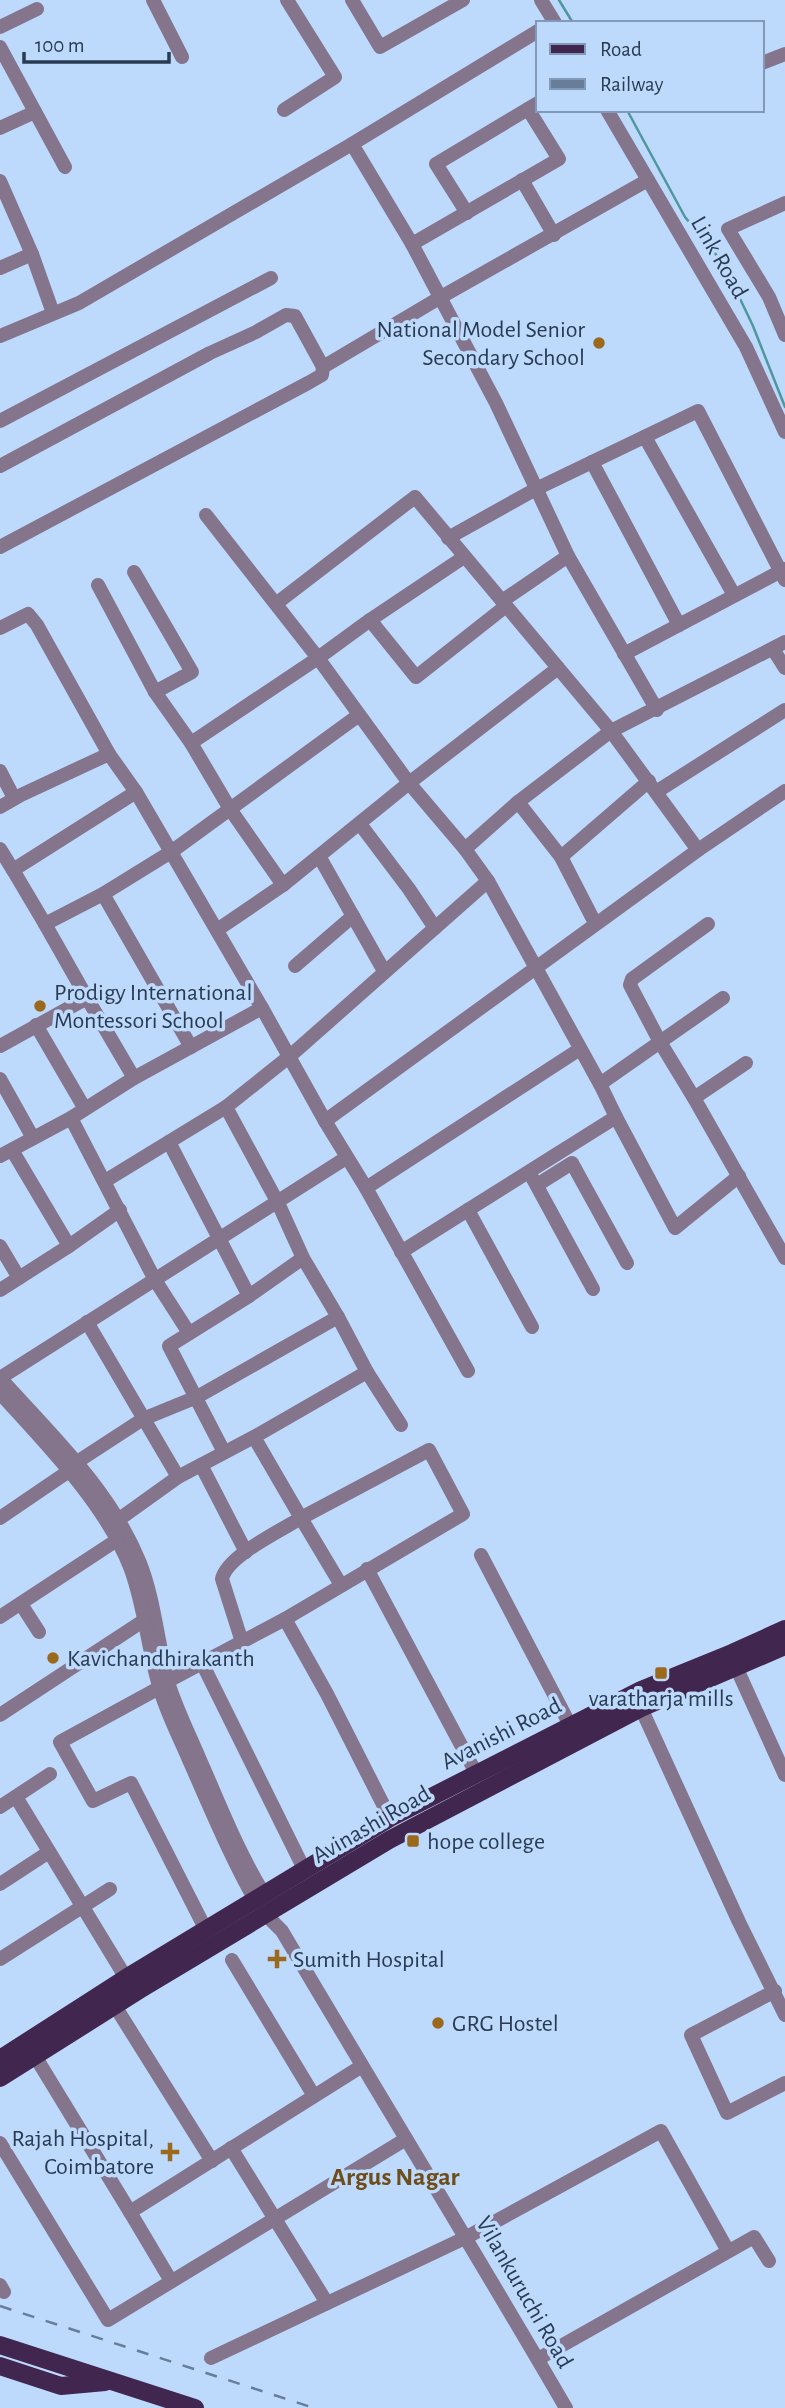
<svg xmlns="http://www.w3.org/2000/svg" width="785" height="2408" viewBox="0 0 785 2408" font-family="'Alegreya Sans',sans-serif">
  <style>
    .lines { fill: none; stroke-linecap: round; stroke-linejoin: round }
    .stream { stroke: #50979d; stroke-width: 2.5 }
    .minor { stroke: #84748c; stroke-width: 14 }
    .major { stroke: #41264f; stroke-width: 18 }
    .rail { stroke: #677d99; stroke-width: 2.5; stroke-dasharray: 12 12; stroke-linecap: butt }
    .poi-dot { fill: #9a691c; stroke: #bdd9fb; stroke-width: 2.5 }
    .labels { text-anchor: middle; stroke-width: 7; stroke-linejoin: round; paint-order: stroke }
    .street-label { font-size: 24px; fill: #293b52; stroke: #bdd9fb }
    .poi-label { font-size: 24px; fill: #293b52; stroke: #bdd9fb; text-anchor: start }
    .neighbourhood-label { font-size: 26px; font-weight: bold; fill: #6e4d1a; stroke: #bdd9fb }
  </style>
  <rect width="100%" height="100%" fill="#bdd9fb"/>
  <g class="lines">
    <g class="stream">
      <path d="M559,0L573,23"/>
      <path d="M627,110L685,217L723,263L753,326L785,407"/>
    </g>
    <g class="minor">
      <path d="M153,0L182,57"/>
      <path d="M352,0L380,47L463,0"/>
      <path d="M541,0L555,23"/>
      <path d="M0,27L37,9"/>
      <path d="M0,47L65,167"/>
      <path d="M762,63L785,54"/>
      <path d="M284,110L335,77L287,0"/>
      <path d="M607,110L746,347L785,432"/>
      <path d="M0,128L35,112"/>
      <path d="M352,144L538,31"/>
      <path d="M522,180L554,235"/>
      <path d="M0,181L32,254L53,313"/>
      <path d="M785,203L728,229L769,297L785,335"/>
      <path d="M467,213L436,164L538,103"/>
      <path d="M412,244L559,159L528,109"/>
      <path d="M0,268L32,254"/>
      <path d="M0,336L79,303L352,144L412,244L496,403L568,556L657,710"/>
      <path d="M0,421L271,278"/>
      <path d="M645,437L734,595"/>
      <path d="M592,462L679,625"/>
      <path d="M0,466L210,353L256,332L286,315L295,316L323,367"/>
      <path d="M206,515L318,658L370,620L416,677L506,606"/>
      <path d="M448,538L536,489L698,411L785,580"/>
      <path d="M0,547L308,383L322,375L323,367L441,297L648,180"/>
      <path d="M134,572L192,672L155,692"/>
      <path d="M98,585L155,692L191,743L318,658L409,783L465,849"/>
      <path d="M502,601L568,556"/>
      <path d="M370,620L464,557"/>
      <path d="M0,628L28,614L37,625L109,754"/>
      <path d="M785,642L611,731L518,802L465,849L488,881L600,1084L660,1042L694,1098L785,1258"/>
      <path d="M773,649L785,668"/>
      <path d="M624,654L785,569"/>
      <path d="M191,743L230,809L283,885L409,783L558,668"/>
      <path d="M0,771L14,798"/>
      <path d="M656,792L785,710"/>
      <path d="M518,802L561,857"/>
      <path d="M0,807L21,795L109,754L136,792L262,1008"/>
      <path d="M360,824L409,889L435,928"/>
      <path d="M0,849L13,870"/>
      <path d="M698,850L785,791"/>
      <path d="M319,856L384,971"/>
      <path d="M103,894L191,1047"/>
      <path d="M595,923L561,857L649,781"/>
      <path d="M45,924L13,870L136,792"/>
      <path d="M708,924L632,979L630,985L660,1042L723,998"/>
      <path d="M217,930L283,885"/>
      <path d="M295,966L353,916"/>
      <path d="M87,998L45,924L103,894L171,852L359,715"/>
      <path d="M36,1025L85,1109"/>
      <path d="M0,1046L87,998L134,1078"/>
      <path d="M0,1079L33,1138"/>
      <path d="M600,1084L616,1117"/>
      <path d="M694,1098L746,1063"/>
      <path d="M71,1118L155,1280L189,1333"/>
      <path d="M325,1121L366,1188L580,1049"/>
      <path d="M169,1142L249,1296"/>
      <path d="M12,1150L69,1246"/>
      <path d="M0,1156L71,1118L134,1078L262,1008L325,1121L698,850L611,731L415,497L277,603"/>
      <path d="M533,1179L593,1289"/>
      <path d="M105,1181L226,1107L290,1056L488,881"/>
      <path d="M537,1185L572,1163L627,1263"/>
      <path d="M366,1188L468,1371"/>
      <path d="M468,1210L532,1327"/>
      <path d="M0,1246L19,1278"/>
      <path d="M401,1252L616,1117L675,1228L739,1176"/>
      <path d="M0,1290L69,1246L120,1210"/>
      <path d="M87,1322L178,1477"/>
      <path d="M367,1372L401,1425"/>
      <path d="M0,1378C52,1435 111,1491 140,1563C154,1598 158,1644 168,1682C176,1708 189,1734 200,1760C220,1805 238,1852 264,1894"/>
      <path d="M0,1378L346,1158"/>
      <path d="M0,1393C46,1444 105,1503 130,1567C144,1603 148,1649 159,1686C166,1712 179,1736 189,1760C210,1807 230,1856 255,1900"/>
      <path d="M224,1452L169,1346L249,1296L303,1258"/>
      <path d="M201,1465L246,1552"/>
      <path d="M0,1518L69,1471L77,1462L143,1419L197,1397L338,1317"/>
      <path d="M118,1520L178,1477L254,1437L367,1372L338,1317L303,1258L278,1203L226,1107"/>
      <path d="M481,1555L570,1725"/>
      <path d="M367,1569L476,1773"/>
      <path d="M21,1604L39,1632"/>
      <path d="M0,1617L117,1540"/>
      <path d="M285,1619L327,1694L390,1818"/>
      <path d="M242,1642L222,1579C227,1556 280,1531 301,1518L341,1585"/>
      <path d="M202,1663L304,1869"/>
      <path d="M737,1669L785,1775"/>
      <path d="M641,1708L739,1922L785,2015"/>
      <path d="M0,1715L143,1621"/>
      <path d="M16,1797L126,1978"/>
      <path d="M0,1807L50,1774"/>
      <path d="M0,1884L49,1852"/>
      <path d="M266,1915L282,1931C376,2090 473,2248 566,2408"/>
      <path d="M206,1930L131,1783L93,1801L60,1742L159,1688L168,1681L285,1619L463,1514L429,1450L301,1518L254,1437"/>
      <path d="M0,1959L110,1889"/>
      <path d="M232,1960L314,2096"/>
      <path d="M775,1991L691,2035L727,2113L785,2083"/>
      <path d="M115,2006L212,2161"/>
      <path d="M35,2056L130,2212L362,2066"/>
      <path d="M0,2143L108,2320L406,2139"/>
      <path d="M231,2148L327,2303"/>
      <path d="M130,2212L171,2281"/>
      <path d="M0,2285L4,2292"/>
      <path d="M211,2358L467,2237L661,2131L728,2251"/>
      <path d="M538,2359L754,2237L769,2261"/>
    </g>
    <g class="major">
      <path d="M0,2059L126,1978L390,1818L641,1690L732,1653L785,1629"/>
      <path d="M0,2078L141,1989L389,1840L641,1708L785,1646"/>
      <path d="M0,2345L195,2408"/>
      <path d="M0,2366L61,2386L105,2382"/>
    </g>
    <path class="rail" d="M0,2306L314,2408"/>
  </g>
  <g class="poi-dot">
    <circle cx="599" cy="343" r="7"/>
    <circle cx="40" cy="1006" r="7"/>
    <circle cx="53" cy="1658" r="7"/>
    <rect x="654" y="1666" width="14" height="14" rx="3.5"/>
    <rect x="406" y="1834" width="14" height="14" rx="3.5"/>
    <path d="M273.5 1948.5h7v7h7v7h-7v7h-7v-7h-7v-7h7z"/>
    <circle cx="438" cy="2023" r="7"/>
    <path d="M166.5 2141.5h7v7h7v7h-7v7h-7v-7h-7v-7h7z"/>
  </g>
  <g class="labels">
    <g class="street-label">
      <text transform="translate(720 257) rotate(60)" y="8">Link Road</text>
      <text transform="translate(501 1733) rotate(-27)" y="8">Avanishi Road</text>
      <text transform="translate(371 1824) rotate(-30)" y="8">Avinashi Road</text>
      <text transform="translate(525 2292) rotate(60)" y="8">Vilankuruchi Road</text>
    </g>
    <g class="poi-label">
      <text x="585" y="337" text-anchor="end">National Model Senior<tspan x="585" dy="28">Secondary School</tspan></text>
      <text x="54" y="1000">Prodigy International<tspan x="54" dy="28">Montessori School</tspan></text>
      <text x="67" y="1666">Kavichandhirakanth</text>
      <text x="661" y="1706" text-anchor="middle">varatharja mills</text>
      <text x="427" y="1849">hope college</text>
      <text x="293" y="1967">Sumith Hospital</text>
      <text x="452" y="2031">GRG Hostel</text>
      <text x="154" y="2146" text-anchor="end">Rajah Hospital,<tspan x="154" dy="28">Coimbatore</tspan></text>
    </g>
    <g class="neighbourhood-label">
      <text x="395" y="2185">Argus Nagar</text>
    </g>
  </g>
  <rect x="536" y="21" width="228" height="91" fill="#bdd9fb" stroke="#829ab7" stroke-width="2"/>
  <rect x="550" y="44" width="35" height="10" fill="#41264f" stroke="#829ab7" stroke-width="2"/>
  <text x="600" y="56" font-size="21" fill="#293b52">Road</text>
  <rect x="550" y="79" width="35" height="10" fill="#677d99" stroke="#829ab7" stroke-width="2"/>
  <text x="600" y="91" font-size="21" fill="#293b52">Railway</text>
  <path d="M24 52v10h145v-10" fill="none" stroke="#293b52" stroke-width="3.5"/>
  <text x="35" y="52" font-size="21" fill="#293b52" stroke="#bdd9fb" stroke-width="5" paint-order="stroke">100 m</text>
</svg>
